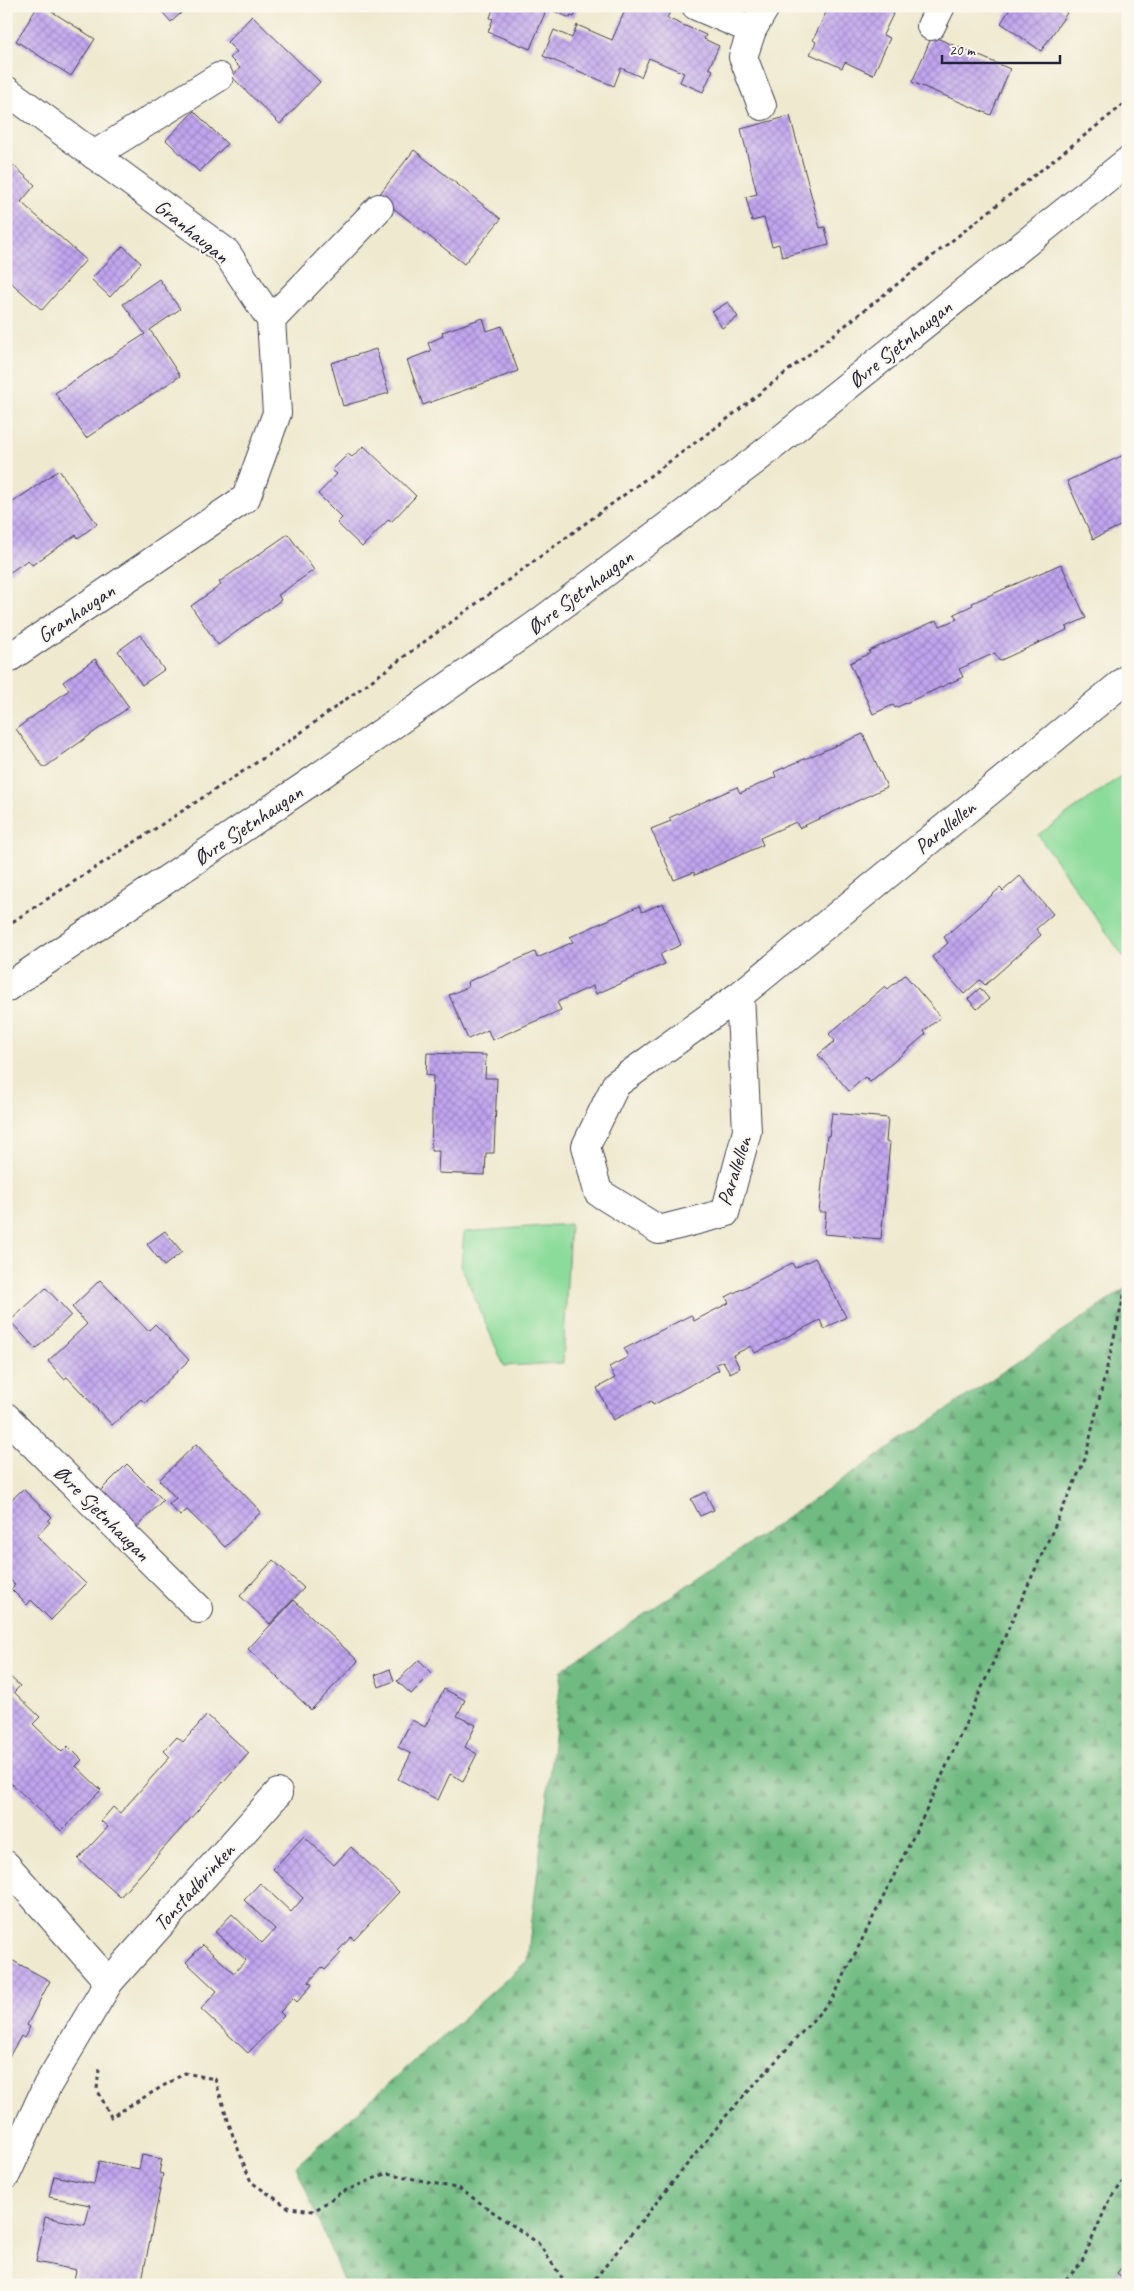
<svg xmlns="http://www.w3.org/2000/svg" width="1134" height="2291" viewBox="0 0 1134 2291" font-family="Caveat,sans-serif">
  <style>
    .green { fill: #8bdb9a; stroke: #567e6a }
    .forest { fill: url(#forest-firs); stroke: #496e5e }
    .building { fill: url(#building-cross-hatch) }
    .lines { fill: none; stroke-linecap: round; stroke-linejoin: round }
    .minor-casing { stroke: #414051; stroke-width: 30 }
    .path { stroke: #414051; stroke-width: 3; stroke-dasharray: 4 4; stroke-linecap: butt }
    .minor { stroke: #fff; stroke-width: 28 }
    .labels { text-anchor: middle; stroke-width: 4; stroke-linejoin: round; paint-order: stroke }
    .street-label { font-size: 21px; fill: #22223b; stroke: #fbf7ec }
  </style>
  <defs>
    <pattern id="forest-firs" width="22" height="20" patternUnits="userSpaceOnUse" patternTransform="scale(1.25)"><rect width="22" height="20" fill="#70bb82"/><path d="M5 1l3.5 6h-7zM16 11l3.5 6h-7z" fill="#5c986c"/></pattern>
    <pattern id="building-cross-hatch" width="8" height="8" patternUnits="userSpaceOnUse" patternTransform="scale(1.25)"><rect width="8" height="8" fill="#c1a5ef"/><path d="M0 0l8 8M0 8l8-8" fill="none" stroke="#9c86c3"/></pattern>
  </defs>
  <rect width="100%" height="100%" fill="#fbf7ec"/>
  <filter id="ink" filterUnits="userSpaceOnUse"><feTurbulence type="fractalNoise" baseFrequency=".02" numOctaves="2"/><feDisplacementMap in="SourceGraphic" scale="10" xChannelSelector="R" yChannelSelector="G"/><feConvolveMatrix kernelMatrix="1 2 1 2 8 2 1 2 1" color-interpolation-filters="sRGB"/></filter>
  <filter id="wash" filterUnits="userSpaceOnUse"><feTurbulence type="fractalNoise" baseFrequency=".0096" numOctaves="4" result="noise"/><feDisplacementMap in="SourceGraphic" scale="20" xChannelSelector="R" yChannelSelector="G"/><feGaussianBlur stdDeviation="1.12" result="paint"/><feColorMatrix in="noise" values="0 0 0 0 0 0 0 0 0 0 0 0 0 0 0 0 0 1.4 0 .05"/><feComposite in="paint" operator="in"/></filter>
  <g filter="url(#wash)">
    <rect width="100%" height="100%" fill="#efe9cf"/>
    <g class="green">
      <path d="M1128,771V963L1038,835Z"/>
      <path d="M570,1224L563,1363L504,1366L461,1266L464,1232Z"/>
    </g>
    <path class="forest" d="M1128,1287V2285H345L296,2166L527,1961L562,1670Z"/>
    <g id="blocks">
      <g class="building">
        <path d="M38,6H43L95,39L71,76L16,41Z"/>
        <path d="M157,6H189L171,22Z"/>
        <path d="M494,6H579L574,17L571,16L570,18L547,8L530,49L488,32L493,19L490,18Z"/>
        <path d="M627,6H657L670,12L667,18L706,35L704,39L719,46L709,68L713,70L703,92L680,82L684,73L649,58L641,77L621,68L614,86L543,56L554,30L572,38L577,25L612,40Z"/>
        <path d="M829,6H897L883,35L890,38L873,75L845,62L842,68L810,54L816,42L813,40Z"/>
        <path d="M1012,6H1057L1067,13L1041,51L1001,23Z"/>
        <path d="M252,16L320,82L280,124L232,77L240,68L230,58L237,52L227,42Z"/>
        <path d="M932,36L1010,69L991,115L912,82Z"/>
        <path d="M194,111L227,144L199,172L166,140Z"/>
        <path d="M790,116L820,228L825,227L829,245L782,257L779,244L772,246L764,218L752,221L746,197L757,194L741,129Z"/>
        <path d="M414,150L501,219L464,264L378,196Z"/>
        <path d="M13,165L35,185L21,202L86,260L42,310L6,278V173Z"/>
        <path d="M123,246L141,263L110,297L91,279Z"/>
        <path d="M159,279L180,309L150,330L180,376L86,438L55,393L145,334L123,304Z"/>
        <path d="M728,302L738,317L722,328L712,312Z"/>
        <path d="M483,318L487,331L502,326L518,371L423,405L407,360L431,351L428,343L443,336L442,332Z"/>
        <path d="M376,349L389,393L343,406L331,363Z"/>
        <path d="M364,446L416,496L391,522L389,519L362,547L337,523L342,518L318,494L337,474L332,470L348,454L352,457Z"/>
        <path d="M1128,453V522L1093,539L1067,481Z"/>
        <path d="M59,470L97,524L78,538L76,535L32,565L28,560L6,575V507Z"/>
        <path d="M288,534L314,570L278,595L281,600L218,645L191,606L221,585L219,582Z"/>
        <path d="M1061,564L1086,618L1066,627L1067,630L999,661L995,653L959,669L963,677L895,708L893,705L873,714L850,663L870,653L869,651L937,620L940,626L957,619L954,614L973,605L972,603Z"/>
        <path d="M140,635L164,670L142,685L118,651Z"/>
        <path d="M95,659L129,707L44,768L16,729L69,690L63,682Z"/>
        <path d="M863,734L887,787L799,828L796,822L760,838L763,845L695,875L694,872L674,880L651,829L671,821L669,818L701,803L737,787L740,793L776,777L774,772Z"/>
        <path d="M1020,876L1053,914L1036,929L1041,935L985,985L980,980L964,994L932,957L948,943L944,937L1000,888L1003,891Z"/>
        <path d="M663,903L681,945L660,954L665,964L596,994L593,986L557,1002L561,1010L492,1040L488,1030L468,1039L449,995L468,987L467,982L535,952L537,958L553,951L573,942L570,937L639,906L642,912Z"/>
        <path d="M905,975L941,1017L924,1031L926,1034L870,1082L865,1077L849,1091L818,1055L835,1041L829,1034L885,986L888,989Z"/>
        <path d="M980,988L989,999L977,1009L968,999Z"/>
        <path d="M427,1053L486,1055L485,1078H497L494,1153H486L485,1175L438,1173L439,1151H431L433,1076L426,1075Z"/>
        <path d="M832,1113L888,1118L886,1142H890L881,1239L824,1234L826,1212H819L827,1136H829Z"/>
        <path d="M165,1231L182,1252L164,1266L147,1244Z"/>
        <path d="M815,1258L846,1317L824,1329L820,1320L755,1353L751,1346L733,1355L740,1368L730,1373L723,1361L716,1364L719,1370L653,1405L651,1401L613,1420L597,1388L615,1378L609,1367L628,1357L624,1349L691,1315L694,1321L711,1312L729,1303L726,1297L792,1263L795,1268Z"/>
        <path d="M100,1280L148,1331L155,1324L189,1360L145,1403L141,1399L112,1425L67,1377L64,1379L48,1361L87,1324L72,1307Z"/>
        <path d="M46,1288L71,1315L36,1349L10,1321Z"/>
        <path d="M196,1444L261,1512L225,1547L187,1510L180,1516L169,1504L176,1498L159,1480Z"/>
        <path d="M127,1464L163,1500L134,1530L97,1494Z"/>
        <path d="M23,1489L52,1517L48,1521L50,1522L37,1536L86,1584L51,1620L31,1600L27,1605L11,1589L15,1585L10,1579L6,1584V1505Z"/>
        <path d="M705,1492L714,1510L700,1516L691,1499Z"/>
        <path d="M273,1560L304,1588L270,1624L240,1596Z"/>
        <path d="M294,1600L358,1661L311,1710L248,1649Z"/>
        <path d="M419,1660L432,1673L411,1694L397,1681Z"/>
        <path d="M390,1669L394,1681L379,1687L375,1675Z"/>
        <path d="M6,1673L20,1686L14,1692L40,1717L33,1724L62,1752L68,1746L82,1760L76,1766L101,1790L61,1831L6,1778Z"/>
        <path d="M444,1689L465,1700L457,1716L476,1725L465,1747L477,1754L463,1781L450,1774L438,1800L398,1779L411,1754L398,1747L412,1720L425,1727Z"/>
        <path d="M207,1715L249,1753L120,1897L78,1859L108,1827L101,1821L113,1807L120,1813L170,1757L164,1751L177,1737L183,1742Z"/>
        <path d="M304,1836L334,1865L351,1847L399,1892L354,1940L351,1937L338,1951L341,1953L325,1970L322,1967L309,1982L312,1985L297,2002L293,1998L280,2012L284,2016L248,2053L201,2009L217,1991L186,1962L203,1945L234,1973L246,1960L215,1932L232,1914L262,1943L275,1929L244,1900L260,1883L291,1912L303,1898L273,1869Z"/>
        <path d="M6,1957L50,1981L27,2025L30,2027L24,2038L21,2036L6,2062Z"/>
        <path d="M142,2155L162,2159L159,2173L163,2174L141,2285H73L76,2270L36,2262L45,2217L85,2225L90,2205L49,2197L54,2176L94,2184L99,2161L139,2169Z"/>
        <path d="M1128,2260V2282L1117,2273Z"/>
      </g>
    </g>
  </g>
  <g filter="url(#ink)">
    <use href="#blocks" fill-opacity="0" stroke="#414051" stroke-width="1"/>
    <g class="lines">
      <defs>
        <g id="minor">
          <path d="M696,6L752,30"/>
          <path d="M931,26L941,6"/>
          <path d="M6,90L226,252L271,320L277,413L246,498L6,660"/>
          <path d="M762,106L743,57L752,30L766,6"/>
          <path d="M94,155L219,77"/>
          <path d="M271,320L379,208"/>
          <path d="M6,988L308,784L536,625L754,461L1128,161"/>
          <path d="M740,995L747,1131L725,1213L659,1230L598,1192L586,1146L616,1084L740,995L1128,678"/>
          <path d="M6,1417L199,1609"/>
          <path d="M6,1865L109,1982L278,1793"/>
          <path d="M6,2175L47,2086L109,1982"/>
        </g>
      </defs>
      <use href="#minor" class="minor-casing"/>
      <g class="path">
        <path d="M6,926L288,742L726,420L1128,101"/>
        <path d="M99,2069L97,2089L111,2117L185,2073L215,2079L233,2136L251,2182L289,2208L314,2211L340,2193L387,2173L460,2189L538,2243L567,2285"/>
        <path d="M590,2285L726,2116L833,1998L927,1809L1085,1459L1128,1279"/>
        <path d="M1060,2285L1081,2264L1107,2205L1128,2174"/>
        <path d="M1119,2285H1120"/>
      </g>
      <use href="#minor" class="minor"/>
    </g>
  </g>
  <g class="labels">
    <g class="street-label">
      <text transform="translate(192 231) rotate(39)" y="7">Granhaugan</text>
      <text transform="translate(900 344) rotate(-39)" y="7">Øvre Sjetnhaugan</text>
      <text transform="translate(580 592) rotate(-37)" y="7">Øvre Sjetnhaugan</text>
      <text transform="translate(76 613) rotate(-34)" y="7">Granhaugan</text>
      <text transform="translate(248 825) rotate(-34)" y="7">Øvre Sjetnhaugan</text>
      <text transform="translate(945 827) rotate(-39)" y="7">Parallellen</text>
      <text transform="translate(734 1171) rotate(-72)" y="7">Parallellen</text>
      <text transform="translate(102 1513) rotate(45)" y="7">Øvre Sjetnhaugan</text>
      <text transform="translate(194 1887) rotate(-48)" y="7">Tonstadbrinken</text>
    </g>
  </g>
  <rect width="1134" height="2291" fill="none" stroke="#fbf7ec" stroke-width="25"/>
  <path d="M942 55v8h118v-8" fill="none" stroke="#22223b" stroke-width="2.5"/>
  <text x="949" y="55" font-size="15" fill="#22223b" stroke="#fbf7ec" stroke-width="4" paint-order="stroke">20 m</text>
</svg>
